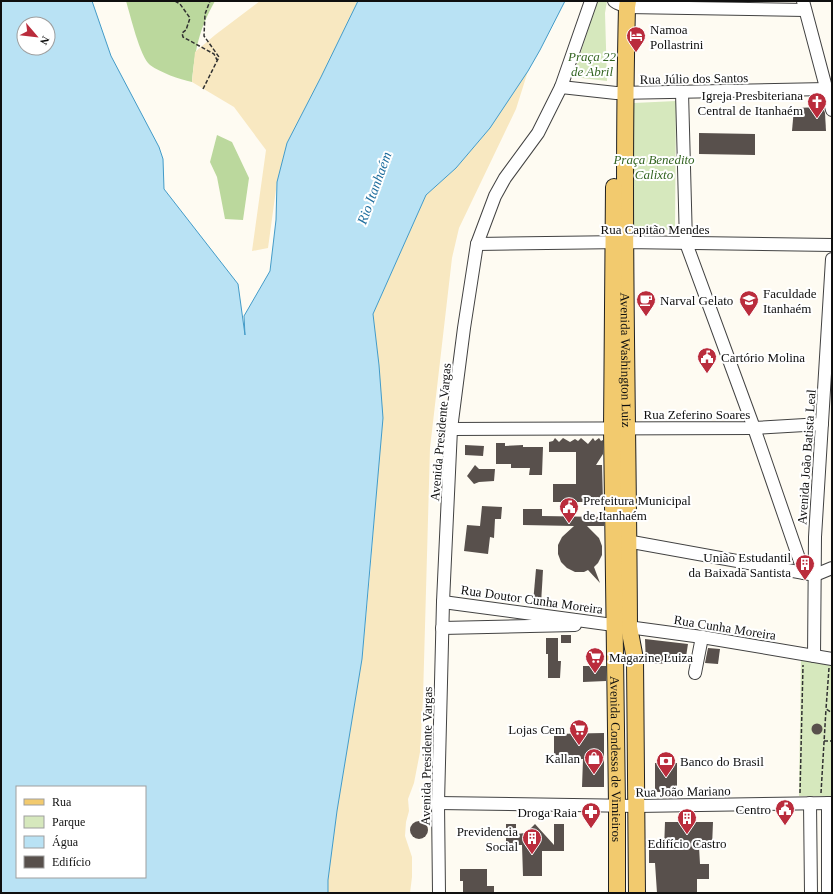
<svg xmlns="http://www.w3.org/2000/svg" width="833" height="894" viewBox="0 0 833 894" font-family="'Times New Roman',serif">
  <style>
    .green { fill: #d6e8bd }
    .forest { fill: #bbd89d }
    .sand { fill: #f8e8c1 }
    .water { fill: #b9e2f4; stroke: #439bc8; fill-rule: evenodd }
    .building { fill: #58504c }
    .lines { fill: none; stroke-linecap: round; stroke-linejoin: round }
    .minor-casing { stroke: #424242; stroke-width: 14 }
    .major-casing { stroke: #202020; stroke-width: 18 }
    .path { stroke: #313131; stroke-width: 1.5; stroke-dasharray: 4 2; stroke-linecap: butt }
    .minor { stroke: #fff; stroke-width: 12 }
    .major { stroke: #f2ca6e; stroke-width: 16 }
    .labels { text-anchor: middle; stroke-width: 4; stroke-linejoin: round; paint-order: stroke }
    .poi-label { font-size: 13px; fill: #0f0f0f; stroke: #fff; text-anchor: start }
    .park-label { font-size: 13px; font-style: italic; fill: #346522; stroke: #fff }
    .street-label { font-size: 13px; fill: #0f0f0f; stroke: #fff }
    .water-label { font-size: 14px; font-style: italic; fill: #1d6d9d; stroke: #fff }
  </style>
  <rect width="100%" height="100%" fill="#fefbf2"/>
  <g class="green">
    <path d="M597,1H607L605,13L607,81L573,77Z"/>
    <path d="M676,101L675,230H634V103Z"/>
    <path d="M801,658L832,663V796H799Z"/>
  </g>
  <g class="forest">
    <path d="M126,1H215C199,29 195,50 192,82C179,79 161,73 150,65C140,57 130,14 126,1Z"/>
    <path d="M217,135L232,142L249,178L243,220L225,219L217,177L210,162Z"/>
  </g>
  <g class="sand">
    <path d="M260,1H358L321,77L287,143L277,182L268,248L252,251L266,150L234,107L192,82L195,52L215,35Z"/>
    <path d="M528,71L516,109L459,228L452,258L430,448L423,698L420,752L414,783L408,799L409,811L406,822L405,836L412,857V877L410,893H328V880L337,811L362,659L370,575L375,510L379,365L373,314L426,195L456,168L490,128Z"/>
  </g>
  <path class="water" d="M1,1H92L111,56L159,147L163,159L164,189L238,284L245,335L244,316L270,271L276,220L277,182L287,143L321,77L358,1H565L540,50L528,71L490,128L456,168L426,195L373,314L379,365L383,418L362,659L337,811L328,880V893H1ZM24,24H48V48H24ZM17,787H145V877H17Z"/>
  <g class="building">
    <path d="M823,107L825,113L826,131H792L794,108Z"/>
    <path d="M699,133L755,134V155L699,154Z"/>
    <path d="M555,438L559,442L563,438L570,442L575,439L578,441L581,438L588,444L593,438L595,441L599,438L601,441L603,440V454L596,465H602L603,502H553V484H576V452H549V442L553,441Z"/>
    <path d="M496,443H505V446L523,445V447H543L542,475H529L530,468H511V464H496Z"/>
    <path d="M465,445L484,446L483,456L465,455Z"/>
    <path d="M475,465L479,469H495L494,481L479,482L474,484L467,476Z"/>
    <path d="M482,506L502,507L501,519H495L494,538L490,537L488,554L464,551L467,525L480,526Z"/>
    <path d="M523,509H542V516L604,517V526H587L599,538L602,546V555L598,563L594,567L600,583L588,570L584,572H575L567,568L561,562L558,554V545L562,537L574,526L523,525Z"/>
    <path d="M536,569L543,570L541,604L533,603Z"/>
    <rect x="561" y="635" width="10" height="8"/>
    <path d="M546,638H558V661H561L560,678H548V654H546Z"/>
    <path d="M645,639L688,644L685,663L646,664Z"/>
    <path d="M708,648L720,649L718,664L705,663Z"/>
    <path d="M583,666H606V681L583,682Z"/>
    <circle cx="817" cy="729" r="5.5"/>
    <path d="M604,733V787H582L583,759L554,760V734Z"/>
    <rect x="655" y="763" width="22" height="29"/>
    <circle cx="419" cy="830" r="9"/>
    <path d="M665,822H713L712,847H699L700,864H709V879H697V893H657L655,863H649V850H664Z"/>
    <path d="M506,824H516V834L526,833L535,824L554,845V824H564V851H542V876H523L522,845H506Z"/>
    <path d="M460,869H487V886H494V893H463V881H460Z"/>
  </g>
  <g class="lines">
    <defs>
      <g id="minor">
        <path d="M614,1L617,3L627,7L805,10"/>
        <path d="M803,1L832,110"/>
        <path d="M561,87L616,93L827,89"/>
        <path d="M682,92L686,243L754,428L804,573"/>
        <path d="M477,244L624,242L832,245"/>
        <path d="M451,429L754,428L822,424"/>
        <path d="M621,540L815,575L832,568"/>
        <path d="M443,602L702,637L832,659"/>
        <path d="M442,628L575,625"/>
        <path d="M814,656L815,537L832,259"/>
        <path d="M695,673L702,637"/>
        <path d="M438,803L637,806L832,803"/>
        <path d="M810,803L811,893"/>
        <path d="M828,803V893"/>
        <path d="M439,893L438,803L443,602L451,429L464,328L477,244L495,196L505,178L538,133L561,87L591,1"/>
      </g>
      <g id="major">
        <path id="s1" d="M628,1L627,7C622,213 628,420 629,627L635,659L637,893"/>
        <path id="s2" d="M614,187L612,429L617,805V893"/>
      </g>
    </defs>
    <use href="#minor" class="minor-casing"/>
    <use href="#major" class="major-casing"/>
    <g class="path">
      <path d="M175,1L180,4L190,18L186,30L182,33L183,37L214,54L217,60"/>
      <path d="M203,89L219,57L204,36L205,14L210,1"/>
      <path d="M829,668L826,709L832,713"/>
      <path d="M824,741H832"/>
      <path d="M800,793L803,665"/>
      <path d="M821,793L826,709"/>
    </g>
    <use href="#minor" class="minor"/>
    <use href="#major" class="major"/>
  </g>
  <defs>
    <symbol id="hotel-pin" viewBox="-11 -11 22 30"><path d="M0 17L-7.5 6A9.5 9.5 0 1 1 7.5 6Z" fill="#ba2c3c" stroke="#fff"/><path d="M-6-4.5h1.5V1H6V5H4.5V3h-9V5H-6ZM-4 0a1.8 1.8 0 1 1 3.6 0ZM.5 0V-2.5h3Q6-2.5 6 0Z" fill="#fff"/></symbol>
    <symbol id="church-pin" viewBox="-11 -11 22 30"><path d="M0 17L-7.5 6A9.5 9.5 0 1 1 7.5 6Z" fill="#ba2c3c" stroke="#fff"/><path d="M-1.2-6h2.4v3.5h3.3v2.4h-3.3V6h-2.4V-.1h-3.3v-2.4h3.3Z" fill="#fff"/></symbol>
    <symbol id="cafe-pin" viewBox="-11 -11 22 30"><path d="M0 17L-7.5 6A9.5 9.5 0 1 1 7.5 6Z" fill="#ba2c3c" stroke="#fff"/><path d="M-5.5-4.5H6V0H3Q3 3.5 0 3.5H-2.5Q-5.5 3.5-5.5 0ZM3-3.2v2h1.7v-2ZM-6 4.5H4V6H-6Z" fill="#fff"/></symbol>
    <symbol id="university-pin" viewBox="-11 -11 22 30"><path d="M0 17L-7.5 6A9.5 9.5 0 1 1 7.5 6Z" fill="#ba2c3c" stroke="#fff"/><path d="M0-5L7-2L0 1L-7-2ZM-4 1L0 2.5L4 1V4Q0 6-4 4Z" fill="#fff"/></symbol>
    <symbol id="civic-pin" viewBox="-11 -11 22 30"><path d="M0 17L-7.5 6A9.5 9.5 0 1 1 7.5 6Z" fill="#ba2c3c" stroke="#fff"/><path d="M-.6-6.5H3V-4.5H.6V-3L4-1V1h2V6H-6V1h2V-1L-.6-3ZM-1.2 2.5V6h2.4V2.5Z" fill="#fff"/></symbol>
    <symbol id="building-pin" viewBox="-11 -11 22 30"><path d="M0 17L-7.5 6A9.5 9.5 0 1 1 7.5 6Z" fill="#ba2c3c" stroke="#fff"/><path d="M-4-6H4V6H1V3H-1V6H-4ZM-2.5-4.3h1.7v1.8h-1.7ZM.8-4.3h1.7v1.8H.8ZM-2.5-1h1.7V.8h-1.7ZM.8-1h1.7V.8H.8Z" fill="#fff"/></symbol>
    <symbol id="supermarket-pin" viewBox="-11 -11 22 30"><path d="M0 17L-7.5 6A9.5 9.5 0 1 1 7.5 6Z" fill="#ba2c3c" stroke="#fff"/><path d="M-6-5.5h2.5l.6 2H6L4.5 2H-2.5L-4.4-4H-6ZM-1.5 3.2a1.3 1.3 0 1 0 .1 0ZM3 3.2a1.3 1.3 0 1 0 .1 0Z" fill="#fff"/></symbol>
    <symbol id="shop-pin" viewBox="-11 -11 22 30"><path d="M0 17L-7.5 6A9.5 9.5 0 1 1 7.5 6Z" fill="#ba2c3c" stroke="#fff"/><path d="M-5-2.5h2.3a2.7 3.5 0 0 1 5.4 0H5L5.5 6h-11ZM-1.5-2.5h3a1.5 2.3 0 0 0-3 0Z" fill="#fff"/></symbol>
    <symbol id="bank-pin" viewBox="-11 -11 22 30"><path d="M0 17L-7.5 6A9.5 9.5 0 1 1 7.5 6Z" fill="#ba2c3c" stroke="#fff"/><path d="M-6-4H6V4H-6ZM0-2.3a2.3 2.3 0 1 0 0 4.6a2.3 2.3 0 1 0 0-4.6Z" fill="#fff"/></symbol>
    <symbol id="pharmacy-pin" viewBox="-11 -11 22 30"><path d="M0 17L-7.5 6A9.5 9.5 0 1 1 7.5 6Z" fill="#ba2c3c" stroke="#fff"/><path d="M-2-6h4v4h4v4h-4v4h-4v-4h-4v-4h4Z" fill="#fff"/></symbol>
  </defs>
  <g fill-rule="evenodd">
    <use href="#hotel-pin" x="625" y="25" width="22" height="30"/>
    <use href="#church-pin" x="806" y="91" width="22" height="30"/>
    <use href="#cafe-pin" x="635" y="289" width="22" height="30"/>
    <use href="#university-pin" x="738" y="289" width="22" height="30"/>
    <use href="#civic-pin" x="696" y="346" width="22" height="30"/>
    <use href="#civic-pin" x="558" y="496" width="22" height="30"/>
    <use href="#building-pin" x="794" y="553" width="22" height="30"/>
    <use href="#supermarket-pin" x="584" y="646" width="22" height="30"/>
    <use href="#supermarket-pin" x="568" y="718" width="22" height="30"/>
    <use href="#shop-pin" x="583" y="747" width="22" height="30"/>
    <use href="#bank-pin" x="655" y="750" width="22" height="30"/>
    <use href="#civic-pin" x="774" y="798" width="22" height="30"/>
    <use href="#pharmacy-pin" x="580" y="801" width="22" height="30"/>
    <use href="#building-pin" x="676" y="807" width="22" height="30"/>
    <use href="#building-pin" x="521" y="827" width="22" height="30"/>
  </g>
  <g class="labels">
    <g class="poi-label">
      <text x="650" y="34">Namoa<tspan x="650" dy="15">Pollastrini</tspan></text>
      <text x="803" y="100" text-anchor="end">Igreja Presbiteriana<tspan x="803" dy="15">Central de Itanhaém</tspan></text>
      <text x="763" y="298">Faculdade<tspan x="763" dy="15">Itanhaém</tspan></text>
      <text x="660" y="305">Narval Gelato</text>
      <text x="721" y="362">Cartório Molina</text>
      <text x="583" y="505">Prefeitura Municipal<tspan x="583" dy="15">de Itanhaém</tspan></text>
      <text x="791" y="562" text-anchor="end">União Estudantil<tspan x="791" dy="15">da Baixada Santista</tspan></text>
      <text x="609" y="662">Magazine Luiza</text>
      <text x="565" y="734" text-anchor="end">Lojas Cem</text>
      <text x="580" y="763" text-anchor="end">Kallan</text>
      <text x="680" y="766">Banco do Brasil</text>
      <text x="771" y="814" text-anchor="end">Centro</text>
      <text x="577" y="817" text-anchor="end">Droga Raia</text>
      <text x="518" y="836" text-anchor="end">Previdencia<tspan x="518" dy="15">Social</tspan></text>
      <text x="687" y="848" text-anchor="middle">Edifício Castro</text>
    </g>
    <g class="park-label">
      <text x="592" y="61">Praça 22<tspan x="592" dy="15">de Abril</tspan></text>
      <text x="654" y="164">Praça Benedito<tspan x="654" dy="15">Calixto</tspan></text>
    </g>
    <g class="street-label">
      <text transform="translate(694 78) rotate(-1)" y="5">Rua Júlio dos Santos</text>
      <text x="655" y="234">Rua Capitão Mendes</text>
      <text dy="5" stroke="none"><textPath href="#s1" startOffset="359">Avenida Washington Luiz</textPath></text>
      <text x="697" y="419">Rua Zeferino Soares</text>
      <text transform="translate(440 432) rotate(-85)" y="5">Avenida Presidente Vargas</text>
      <text transform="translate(806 457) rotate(-86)" y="5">Avenida João Batista Leal</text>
      <text transform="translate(532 599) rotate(8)" y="5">Rua Doutor Cunha Moreira</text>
      <text transform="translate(725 627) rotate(9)" y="5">Rua Cunha Moreira</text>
      <text transform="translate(426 756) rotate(-89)" y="5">Avenida Presidente Vargas</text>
      <text dy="5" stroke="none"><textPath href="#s2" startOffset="572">Avenida Condessa de Vimieiros</textPath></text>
      <text transform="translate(683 791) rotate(-1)" y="5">Rua João Mariano</text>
    </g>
    <g class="water-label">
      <text transform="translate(374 188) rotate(-70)" y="5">Rio Itanhaém</text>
    </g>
  </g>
  <rect width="833" height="894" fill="none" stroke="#0f0f0f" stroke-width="4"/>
  <rect x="16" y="786" width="130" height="92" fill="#ffffff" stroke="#9f9f9f"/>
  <rect x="24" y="799" width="20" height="6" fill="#f2ca6e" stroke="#9f9f9f"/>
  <text x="52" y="806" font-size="12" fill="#0f0f0f">Rua</text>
  <rect x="24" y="816" width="20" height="12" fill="#d6e8bd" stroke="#9f9f9f"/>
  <text x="52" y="826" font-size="12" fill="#0f0f0f">Parque</text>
  <rect x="24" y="836" width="20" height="12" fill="#b9e2f4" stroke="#9f9f9f"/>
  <text x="52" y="846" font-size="12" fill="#0f0f0f">Água</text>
  <rect x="24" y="856" width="20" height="12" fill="#58504c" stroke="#9f9f9f"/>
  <text x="52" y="866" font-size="12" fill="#0f0f0f">Edifício</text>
  <g transform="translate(36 36) rotate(118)"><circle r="19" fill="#ffffff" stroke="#9f9f9f"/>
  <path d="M0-3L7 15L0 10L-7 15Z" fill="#ba2c3c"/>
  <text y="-6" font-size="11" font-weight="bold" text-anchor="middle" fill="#0f0f0f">N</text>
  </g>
</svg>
